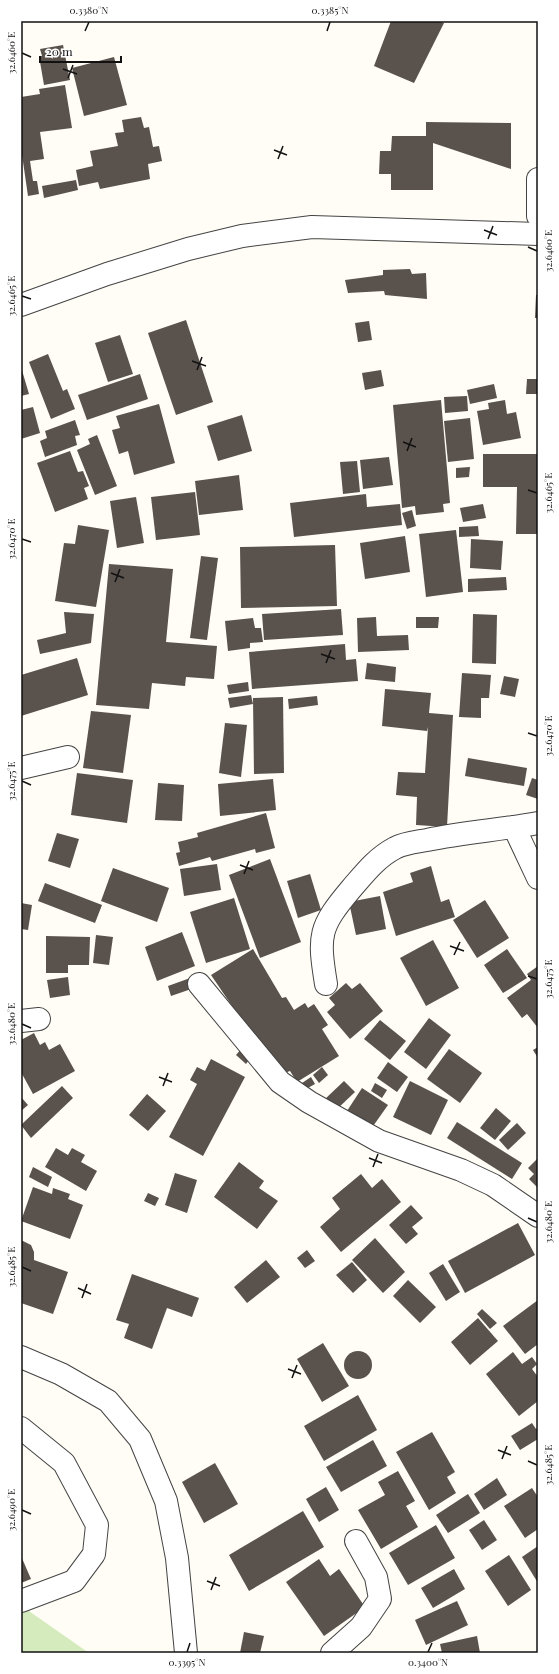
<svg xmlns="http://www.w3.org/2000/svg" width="559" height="1674" viewBox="0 0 559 1674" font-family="'Playfair Display',serif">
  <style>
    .green { fill: #d5ebbd }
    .building { fill: #5a524d }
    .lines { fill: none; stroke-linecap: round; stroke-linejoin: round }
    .minor-casing { stroke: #444; stroke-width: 24 }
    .minor { stroke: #fff; stroke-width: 22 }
    .ticks { fill: none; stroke: #111; stroke-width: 1.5 }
    .neatline { fill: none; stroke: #111; stroke-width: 1.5 }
    .ticks-label { font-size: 10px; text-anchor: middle; fill: #111 }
  </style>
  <rect width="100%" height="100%" fill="#fffdf5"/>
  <path class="green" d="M21,1602L26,1609L89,1653H21Z"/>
  <g class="building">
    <path d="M391,21H438L444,23L414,83L374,66Z"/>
    <path d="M63,45L70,80L44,85L39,56H42L40,49Z"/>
    <path d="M114,57L127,105L84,116L72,68Z"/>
    <path d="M65,85L72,128L40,132L44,159L30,161L33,181H37L39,194L28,196L21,148V97L40,94L39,89Z"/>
    <path d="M141,117L144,128L149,127L153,147L159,146L162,161L148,164L150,179L100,189L98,182L79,186L76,170L93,166L90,151L118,146L115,133L124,132L122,120Z"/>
    <path d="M426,122L511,123V169L433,143V190H391V174H379L380,151H391L392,136H426Z"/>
    <path d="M76,180L78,190L44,198L42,186Z"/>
    <path d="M410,269L412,274L426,273L427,299L385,295L384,291L348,293L345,280L383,275V270Z"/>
    <path d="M536,295H538V318H535Z"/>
    <path d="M186,320L213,402L176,415L148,333Z"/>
    <path d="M369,321L372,340L358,342L355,323Z"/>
    <path d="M120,335L133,374L108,382L95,343Z"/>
    <path d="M48,354L63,391L67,389L75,409L51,419L29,362Z"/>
    <path d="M21,367L29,394L21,396Z"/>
    <path d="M381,370L384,386L365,390L362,373Z"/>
    <path d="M140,374L148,399L87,420L78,395Z"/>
    <path d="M527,379H538V394H526Z"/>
    <path d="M494,384L497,398L470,404L467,390Z"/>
    <path d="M467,396L468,411L445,413L444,397Z"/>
    <path d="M441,400L450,503L443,504L444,512L416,515L415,506L402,508L393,405Z"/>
    <path d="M505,400L507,414L516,412L521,438L483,445L477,411L489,409L488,403Z"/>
    <path d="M159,404L175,463L134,475L128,451L119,454L112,430L120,428L116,416Z"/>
    <path d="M33,407L40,433L21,439V410Z"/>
    <path d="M242,415L252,451L218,461L207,426Z"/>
    <path d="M470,418L474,459L448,462L444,421Z"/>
    <path d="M75,420L80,435L75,436L77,445L45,457L40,441L47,438L45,431Z"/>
    <path d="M97,435L117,486L95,495L77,450L90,444L88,439Z"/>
    <path d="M70,451L78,472L83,471L89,486L84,488L88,499L55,512L37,463Z"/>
    <path d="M483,454H538V534H516L517,487H483Z"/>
    <path d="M389,457L393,485L363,489L360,460Z"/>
    <path d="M357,461L360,492L343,494L340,462Z"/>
    <path d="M470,467L469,477L456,478V468Z"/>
    <path d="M239,475L243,510L199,515L195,481Z"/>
    <path d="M195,492L200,535L156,540L151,497Z"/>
    <path d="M366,494L367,507L400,504L402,525L294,537L290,503Z"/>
    <path d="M136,497L144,543L117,548L110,501Z"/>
    <path d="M483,504L486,518L463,522L460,508Z"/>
    <path d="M412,510L416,526L407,529L402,513Z"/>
    <path d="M78,525L109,530L96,607L55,601L64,543L75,544Z"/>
    <path d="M478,526L479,536L459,537V527Z"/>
    <path d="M456,530L463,592L426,597L419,534Z"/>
    <path d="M405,536L410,572L365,579L360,543Z"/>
    <path d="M471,539L503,541L501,570L470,568Z"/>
    <path d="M335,545L337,606L241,608L240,547Z"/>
    <path d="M201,556L218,558L207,640L190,638Z"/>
    <path d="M109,564L173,569L166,642L217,646L214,679L186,677L185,686L152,683L149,709L96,705Z"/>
    <path d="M506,577L507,590L468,592V579Z"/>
    <path d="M341,609L343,635L264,640L262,614Z"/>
    <path d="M64,612L94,614L91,643L40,654L37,640L66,633Z"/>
    <path d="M473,614L497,615L496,664L472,663Z"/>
    <path d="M376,617L377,636L408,635L409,650L358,652L357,618Z"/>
    <path d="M416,617H439L438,628H416Z"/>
    <path d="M253,618L255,628H261L263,642L250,643V648L228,651L225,621Z"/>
    <path d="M345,644L346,660L356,659L358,681L252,689L249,652Z"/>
    <path d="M77,658L88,695L21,716V675Z"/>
    <path d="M367,663L396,667L395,682L365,679Z"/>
    <path d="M462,673L491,675L489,698H481V718L459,717Z"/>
    <path d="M504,676L519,679L515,697L500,694Z"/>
    <path d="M248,682L249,691L229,694L227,685Z"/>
    <path d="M385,689L431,693L429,713L453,715L447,827L416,825L417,797L396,795L398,772L425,773L428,727L427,731L382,726Z"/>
    <path d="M251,695L253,704L230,708L228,698Z"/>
    <path d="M317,696L318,705L289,709L288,699Z"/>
    <path d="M283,697L284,773L254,774L253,698Z"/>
    <path d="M91,711L131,715L123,773L83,768Z"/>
    <path d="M225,723L247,725L241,777L219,773Z"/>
    <path d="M468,758L527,768L524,786L465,776Z"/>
    <path d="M77,773L133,780L127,823L71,815Z"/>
    <path d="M532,778L538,780V799L526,795Z"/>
    <path d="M273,779L276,810L220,816L218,784Z"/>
    <path d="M158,783L184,785L182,821L155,820Z"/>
    <path d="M266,813L275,848L256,853L255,849L212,861L210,857L179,866L176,853L180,852L178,842L198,837L197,833Z"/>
    <path d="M57,833L79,839L70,868L48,861Z"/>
    <path d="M270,859L301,942L260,958L229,875Z"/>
    <path d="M217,864L221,890L184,896L180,869Z"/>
    <path d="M431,866L441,902L449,899L455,917L396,936L383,892L413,882L410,873Z"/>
    <path d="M113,868L169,888L157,922L101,901Z"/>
    <path d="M310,874L321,910L298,918L287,881Z"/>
    <path d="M45,883L102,905L95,923L38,901Z"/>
    <path d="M380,896L386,929L356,935L349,902Z"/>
    <path d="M234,898L250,949L206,963L190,912Z"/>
    <path d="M485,900L509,938L477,958L453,920Z"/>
    <path d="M21,903L32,905L28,930L21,929Z"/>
    <path d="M182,932L195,966L157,981L145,947Z"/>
    <path d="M96,935L113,937L109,965L93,963Z"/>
    <path d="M46,936L90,937L89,965H68V973H46Z"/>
    <path d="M433,940L459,988L426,1006L400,958Z"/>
    <path d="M253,949L282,998L286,997L294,1010L305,1003L308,1008L314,1004L328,1025L322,1029L339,1056L297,1082L290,1071L279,1075L211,975Z"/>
    <path d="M507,949L527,978L503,993L484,965Z"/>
    <path d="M538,966V1028L527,1014L522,1018L507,998L531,980L527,974Z"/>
    <path d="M68,977L70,995L50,998L47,980Z"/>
    <path d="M193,977L197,987L171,996L168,986Z"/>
    <path d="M346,983L352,989L360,983L383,1011L350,1039L327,1012L335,1005L329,998Z"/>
    <path d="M429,1018L451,1035L426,1069L404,1052Z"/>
    <path d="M380,1020L406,1041L390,1060L364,1039Z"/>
    <path d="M34,1033L40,1045L45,1042L49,1050L60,1044L75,1071L33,1094L21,1072V1040Z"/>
    <path d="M538,1047V1058L533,1050Z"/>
    <path d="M242,1048L252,1056L246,1064L236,1055Z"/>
    <path d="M449,1049L482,1073L460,1103L427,1079Z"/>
    <path d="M211,1059L245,1077L203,1156L169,1137L197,1084L190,1080L197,1067L205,1071Z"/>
    <path d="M388,1062L408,1077L397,1092L377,1078Z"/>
    <path d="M322,1067L328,1075L319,1083L313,1075Z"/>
    <path d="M311,1077L315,1084L306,1089L302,1083Z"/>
    <path d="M344,1081L355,1092L335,1111L324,1100Z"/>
    <path d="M410,1081L448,1100L431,1135L393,1117Z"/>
    <path d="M375,1083L387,1090L382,1098L371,1091Z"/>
    <path d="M62,1086L73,1098L31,1138L21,1125Z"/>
    <path d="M362,1088L388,1105L371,1129L347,1111Z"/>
    <path d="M147,1094L166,1111L148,1131L129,1115Z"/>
    <path d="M21,1097L28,1105L21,1111Z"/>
    <path d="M496,1108L511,1121L495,1140L480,1128Z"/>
    <path d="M457,1122L522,1163L512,1179L447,1138Z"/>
    <path d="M517,1123L526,1133L508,1150L499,1140Z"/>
    <path d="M56,1148L68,1155L72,1148L85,1155L81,1162L97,1171L86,1191L45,1167Z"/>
    <path d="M538,1158V1188L529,1179L534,1174L528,1168Z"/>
    <path d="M239,1162L264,1181L259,1188L278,1201L257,1229L214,1197Z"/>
    <path d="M33,1167L52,1177L48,1187L29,1177Z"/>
    <path d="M175,1173L197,1180L187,1213L165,1205Z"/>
    <path d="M361,1174L372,1188L382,1179L401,1202L341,1252L320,1227L340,1209L332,1198Z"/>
    <path d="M33,1187L52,1194L53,1188L70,1194L68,1199L83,1205L70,1239L21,1221Z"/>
    <path d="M148,1193L159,1198L155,1206L144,1201Z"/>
    <path d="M411,1205L423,1218L412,1227L418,1234L406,1244L389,1225Z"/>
    <path d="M518,1223L535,1255L465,1293L448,1261Z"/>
    <path d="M375,1238L405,1272L383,1293L352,1260Z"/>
    <path d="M21,1240L31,1245L34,1252V1260L68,1272L53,1314L21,1303Z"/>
    <path d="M307,1250L315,1261L305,1268L297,1258Z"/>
    <path d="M266,1260L280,1277L247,1303L234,1287Z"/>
    <path d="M352,1262L367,1280L353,1293L336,1275Z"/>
    <path d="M443,1264L460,1292L446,1301L429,1273Z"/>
    <path d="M132,1274L199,1298L192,1317L167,1308L152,1349L124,1338L129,1324L116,1320Z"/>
    <path d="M408,1280L436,1307L420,1323L393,1296Z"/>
    <path d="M538,1300V1344L525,1354L503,1326Z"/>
    <path d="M482,1309L497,1323L490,1329L477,1314Z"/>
    <path d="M478,1318L498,1341L470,1365L451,1342Z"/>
    <path d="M323,1343L349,1386L322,1402L297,1359Z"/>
    <circle cx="358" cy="1365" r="14"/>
    <path d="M513,1352L522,1364L532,1357L537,1364L532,1369L538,1377V1401L519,1416L486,1374Z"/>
    <path d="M358,1395L377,1430L324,1461L304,1426Z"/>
    <path d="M532,1423L536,1429L538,1428V1439L520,1450L511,1436Z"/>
    <path d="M432,1432L455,1472L447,1477L456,1493L429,1510L396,1452Z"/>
    <path d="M373,1440L387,1466L341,1492L326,1467Z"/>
    <path d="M215,1463L238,1504L204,1523L182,1482Z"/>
    <path d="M398,1471L415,1501L406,1506L418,1527L381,1549L358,1510L385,1495L378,1482Z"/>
    <path d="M497,1478L507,1495L484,1510L474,1494Z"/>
    <path d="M326,1487L339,1510L319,1522L306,1499Z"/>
    <path d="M532,1488L538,1497V1529L525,1538L504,1506Z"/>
    <path d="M468,1494L480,1513L448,1533L436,1515Z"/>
    <path d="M303,1511L324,1547L249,1591L229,1555Z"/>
    <path d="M484,1520L497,1540L482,1550L469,1530Z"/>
    <path d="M436,1525L455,1558L408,1585L389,1553Z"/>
    <path d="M538,1546V1583L522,1557Z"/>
    <path d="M509,1555L531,1590L508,1606L485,1571Z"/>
    <path d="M21,1556L31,1579L21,1583Z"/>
    <path d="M319,1559L330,1576L339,1569L365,1607L324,1636L286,1582Z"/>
    <path d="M454,1569L465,1589L433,1608L421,1588Z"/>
    <path d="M457,1601L468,1625L426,1645L415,1620Z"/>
    <path d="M244,1632L264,1636L260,1653H240Z"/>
    <path d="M477,1636L480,1653H442L440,1644Z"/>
  </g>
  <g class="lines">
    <defs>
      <g id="minor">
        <path d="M538,179V216"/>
        <path d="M21,305L107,274L188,249L242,236L312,227L538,234"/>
        <path d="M21,768L68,757"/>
        <path d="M514,827L538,878"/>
        <path d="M199,984L280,1082L309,1102L379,1141L461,1170L493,1185L538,1216"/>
        <path d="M326,984C318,935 319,927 351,889C364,874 376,858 395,848C404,843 416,842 427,840C464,832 501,830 538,823"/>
        <path d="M21,1021L39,1019"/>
        <path d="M21,1357L61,1374L108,1401L140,1439L166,1501L177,1558L186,1653"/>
        <path d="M21,1428L64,1463L97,1525L94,1554L74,1581L21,1601"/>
        <path d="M332,1653L361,1627L380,1599L376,1577L356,1541"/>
      </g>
    </defs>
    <use href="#minor" class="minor-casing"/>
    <use href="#minor" class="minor"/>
  </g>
  <path class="ticks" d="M85,31L89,22M327,31L330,22M22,53L31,57M63,69L77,74M68,78L73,65M274,150L287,155M278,159L283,146M484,230L497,235M488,239L493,226M528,247L537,251M22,296L31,299M192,361L206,366M197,370L202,357M403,442L416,447M407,451L412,438M528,490L537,493M22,539L31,542M111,573L124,578M115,582L120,569M321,654L335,659M326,663L331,650M528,733L537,736M22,781L31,785M240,865L253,870M244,874L249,861M450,946L464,951M454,955L460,942M528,976L537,979M22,1024L31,1028M159,1077L172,1082M163,1086L168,1073M369,1158L382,1163M373,1167L378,1154M528,1218L537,1222M22,1267L31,1271M78,1288L91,1294M82,1298L87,1284M288,1369L301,1374M292,1378L297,1365M498,1450L511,1455M502,1459L507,1446M528,1461L537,1465M22,1510L31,1514M207,1581L220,1586M211,1590L216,1577M187,1652L190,1643M428,1652L432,1643"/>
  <rect width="559" height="1674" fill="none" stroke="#ffffff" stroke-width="44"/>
  <path d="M40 56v6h81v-6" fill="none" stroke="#111111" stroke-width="2"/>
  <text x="46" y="56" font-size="12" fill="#111111" stroke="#ffffff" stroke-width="3" paint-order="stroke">20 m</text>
  <rect x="22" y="22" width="515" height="1630" class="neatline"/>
  <g class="ticks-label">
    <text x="89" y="14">0.3380°N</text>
    <text x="330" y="14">0.3385°N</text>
    <text transform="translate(11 53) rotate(-90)" y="4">32.6460°E</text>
    <text transform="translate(548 251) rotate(-90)" y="4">32.6460°E</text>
    <text transform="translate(11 296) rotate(-90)" y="4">32.6465°E</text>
    <text transform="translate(548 493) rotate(-90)" y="4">32.6465°E</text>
    <text transform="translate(11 539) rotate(-90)" y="4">32.6470°E</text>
    <text transform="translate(548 736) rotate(-90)" y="4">32.6470°E</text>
    <text transform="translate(11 781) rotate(-90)" y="4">32.6475°E</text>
    <text transform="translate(548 979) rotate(-90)" y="4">32.6475°E</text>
    <text transform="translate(11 1024) rotate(-90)" y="4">32.6480°E</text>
    <text transform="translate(548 1222) rotate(-90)" y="4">32.6480°E</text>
    <text transform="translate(11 1267) rotate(-90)" y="4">32.6485°E</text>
    <text transform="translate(548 1465) rotate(-90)" y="4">32.6485°E</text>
    <text transform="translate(11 1510) rotate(-90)" y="4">32.6490°E</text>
    <text x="187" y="1666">0.3395°N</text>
    <text x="428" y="1666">0.3400°N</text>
  </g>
</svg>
